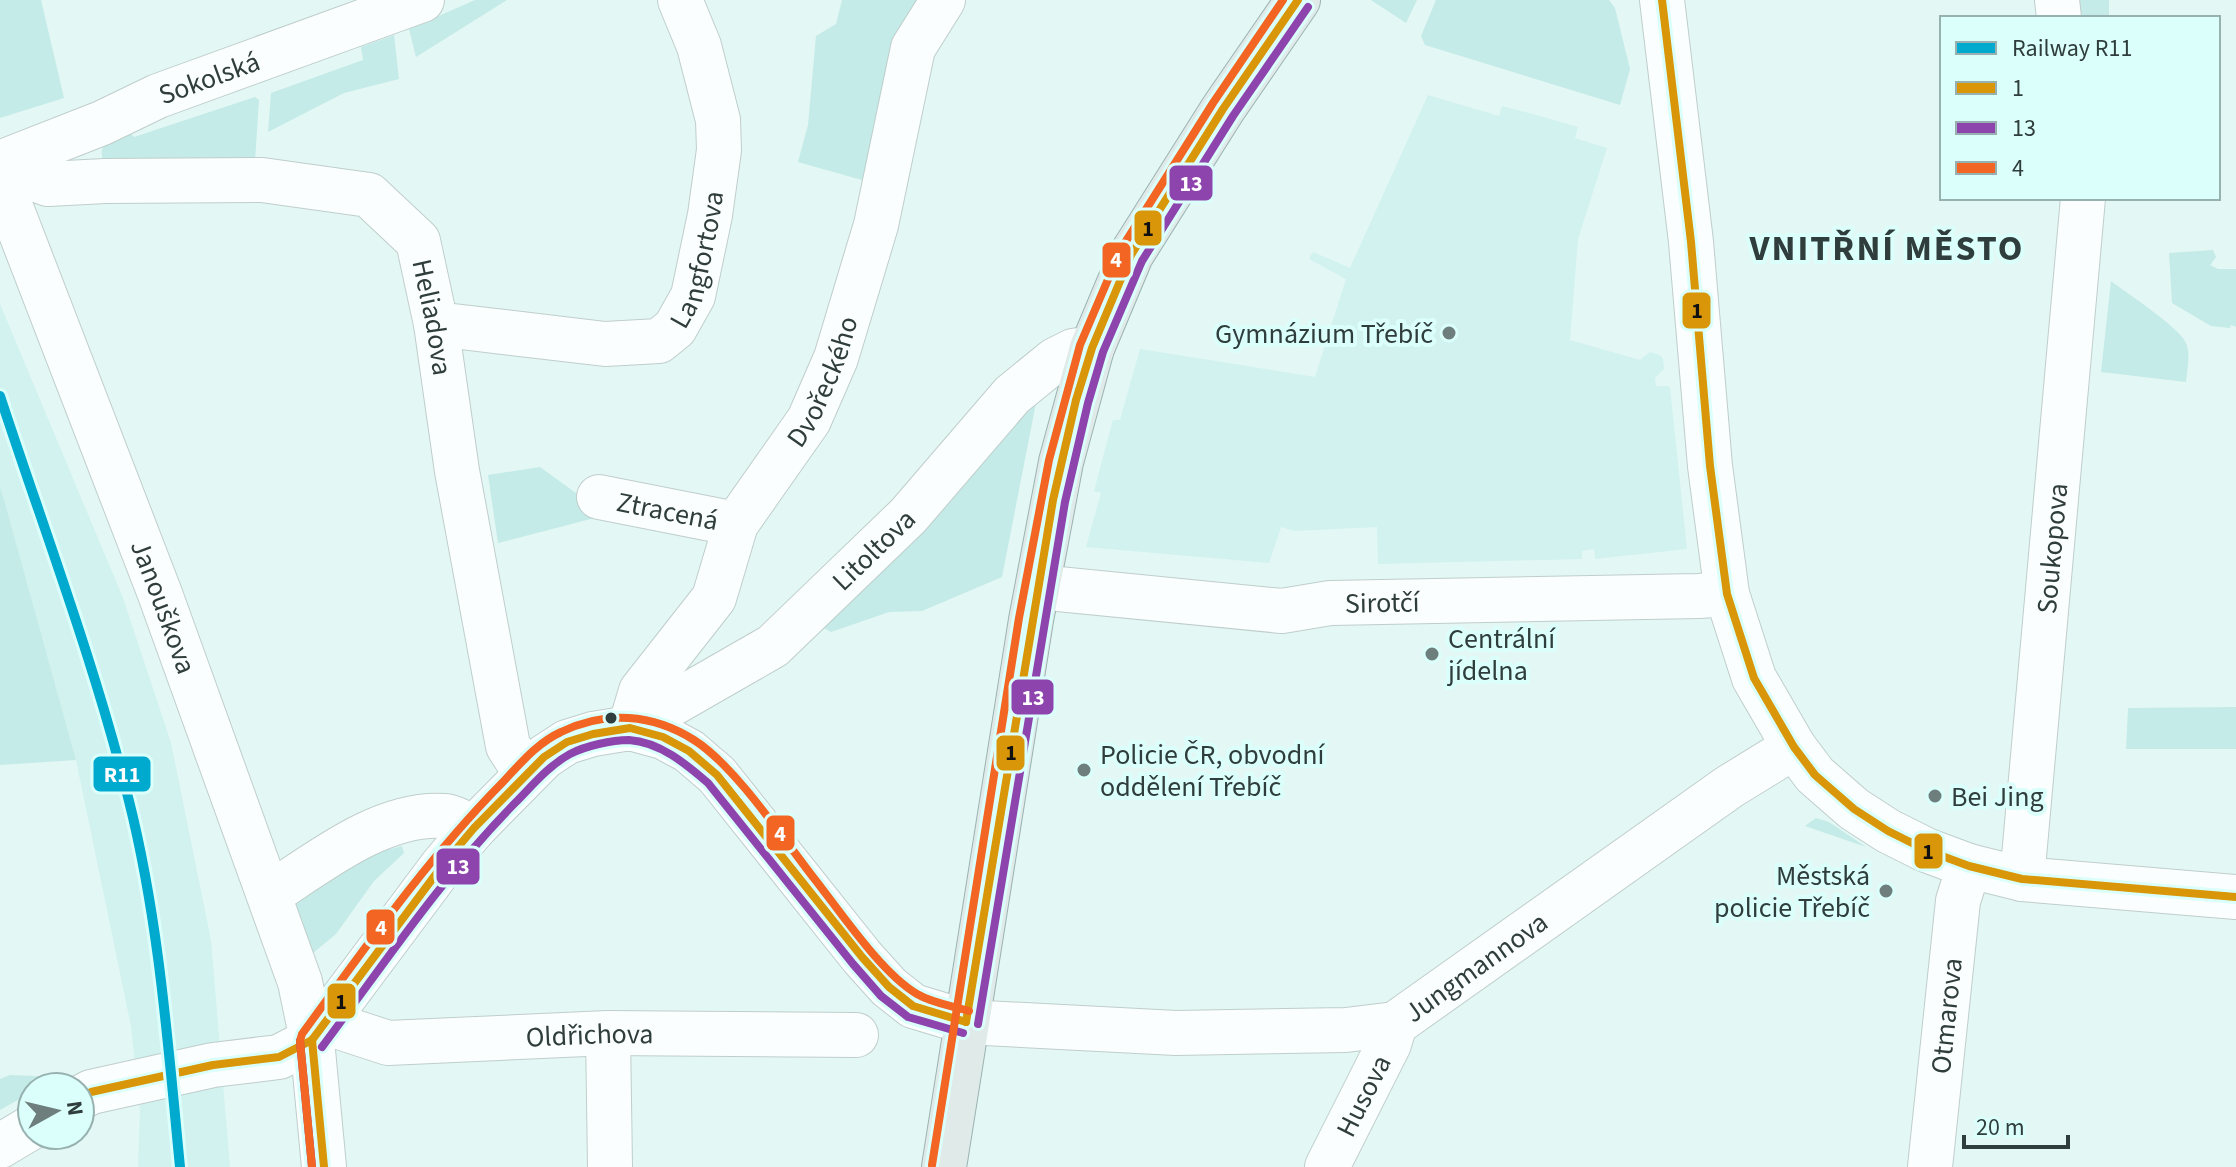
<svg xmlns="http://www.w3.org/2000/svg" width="2236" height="1167" viewBox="0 0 2236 1167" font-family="'Source Sans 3',sans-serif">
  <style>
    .built { fill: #d1f2ef }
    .green { fill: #c4ebe7 }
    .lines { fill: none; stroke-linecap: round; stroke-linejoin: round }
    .minor-casing { stroke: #bfcecc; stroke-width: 46 }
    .major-casing { stroke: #9ab3b1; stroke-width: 46 }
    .minor { stroke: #fbfefe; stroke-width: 44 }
    .major { stroke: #dfeae9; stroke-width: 44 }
    .bus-1-casing { stroke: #dbfffb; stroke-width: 14 }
    .bus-2-casing { stroke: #dbfffb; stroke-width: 14 }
    .bus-3-casing { stroke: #dbfffb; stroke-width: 14 }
    .bus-1 { stroke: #d99609; stroke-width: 8 }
    .bus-2 { stroke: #8e44ad; stroke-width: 8 }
    .bus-3 { stroke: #f26522; stroke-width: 8 }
    .rail-1-casing { stroke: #dbfffb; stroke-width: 16 }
    .rail-1 { stroke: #00a9ce; stroke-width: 10 }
    .poi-dot { fill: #6e7e7d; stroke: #dbfffb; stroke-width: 3 }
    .bus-dot { fill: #2f3d3c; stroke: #dbfffb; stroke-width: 3 }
    .labels { text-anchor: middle; stroke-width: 8; stroke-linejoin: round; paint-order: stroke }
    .street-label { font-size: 28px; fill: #2f3d3c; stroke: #dbfffb }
    .poi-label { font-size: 28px; fill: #2f3d3c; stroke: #dbfffb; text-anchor: start }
    .district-label { font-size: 36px; font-weight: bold; letter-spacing: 2px; fill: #2f3d3c; stroke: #dbfffb }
    .line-badge { stroke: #dbfffb; stroke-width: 3 }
    .badge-label { font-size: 22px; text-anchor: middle; font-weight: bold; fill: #fff }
    .pale-badge-label { font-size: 22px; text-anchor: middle; font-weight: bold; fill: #111 }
  </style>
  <rect width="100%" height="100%" fill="#e3f7f5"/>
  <g class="built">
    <path d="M1428,95L1499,116L1502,106L1540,116L1578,127L1575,138L1607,148L1578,239L1570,340L1640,360L1650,352L1660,355L1663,359L1664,369L1655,378L1656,386H1668L1670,388L1687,549L1595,559L1594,549L1582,551V559L1378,564L1377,527L1294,531L1281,527L1269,563L1086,547L1101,493L1094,491L1107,442L1113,420H1120L1140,349L1315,377L1346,279L1309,259L1313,252L1350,268Z"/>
    <path d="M0,304L123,598L171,743L211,940L230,1167H138L140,1111L131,1026L76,760L0,487Z"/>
  </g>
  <g class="green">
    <path d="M0,0H41L64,98L0,118Z"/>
    <path d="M475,0H507L416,57L409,29Z"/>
    <path d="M842,0H925L862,180L798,162L808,125L816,36L836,24Z"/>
    <path d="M1371,0H1417L1406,23Z"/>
    <path d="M1436,0H1609L1615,8L1630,69L1620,105L1425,45L1421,36Z"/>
    <path d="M2079,0H2109V18H2082Z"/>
    <path d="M394,35L399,79L344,93L268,132L271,93L363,60L361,47Z"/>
    <path d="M255,97L259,100L255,161L105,163C94,146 113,138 126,129L134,137Z"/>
    <path d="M2213,250L2216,257L2210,265L2218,269H2236V327L2231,325L2230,328L2211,326L2172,303L2169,253Z"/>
    <path d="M2111,281C2128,294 2179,327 2186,343C2191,354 2187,370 2186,382L2101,372Z"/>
    <path d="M1036,403L1002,577L922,611L889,612L831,632L822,627Z"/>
    <path d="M540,467L606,515L498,543L488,475Z"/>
    <path d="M0,487L4,500L76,760L0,765Z"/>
    <path d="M2236,707V749H2126L2128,708Z"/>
    <path d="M1816,818L1829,822L1866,847L1805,826Z"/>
    <path d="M402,846L404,853L374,881L336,934L313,953L294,906L320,883L364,856Z"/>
    <path d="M10,1075L58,1077L41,1087H32V1092L0,1110V1079Z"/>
  </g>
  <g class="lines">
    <defs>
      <g id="minor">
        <path d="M1662,0L1691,242L1710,466L1727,594L1754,678L1794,747L1815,775L1854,809L1888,831L1926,850L1969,866L2022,879L2236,897"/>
        <path d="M2057,0L2059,18"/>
        <path id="s1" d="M0,163L102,123L158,96L422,0"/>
        <path id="s2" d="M0,167L48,184L105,181L262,180L369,195L418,241L436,324L457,471L508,746L526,774"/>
        <path id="s3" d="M0,179L160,594L300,982L312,1040L324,1167"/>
        <path id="s4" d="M436,324L605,344L659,341L675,328L693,296L710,215L719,150L718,120L699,46L680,0"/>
        <path id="s5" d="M599,497L736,524"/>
        <path id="s6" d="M1038,587L1282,611L1330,603L1699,596L1727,594"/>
        <path id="s7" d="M630,728L641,691L714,598L736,524L809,420L836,358L876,225L913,48L943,0"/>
        <path id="s8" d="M630,728L773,646L908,516L1012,395L1055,360L1073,351L1092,348"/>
        <path id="s9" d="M2022,879L2083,198"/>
        <path d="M270,894C319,862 383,811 445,816C455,817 465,824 474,828"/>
        <path id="s10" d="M327,1023L388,1043L608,1033L856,1035"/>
        <path d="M608,1033L610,1167"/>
        <path id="s11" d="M80,1098L91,1092L213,1065L279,1057L312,1040L442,866L474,828L544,757L567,742L593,734L630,728L663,737L689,751L717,775L862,957L889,987L913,1006L966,1022L1176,1033L1346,1030L1395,1024L1729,787L1794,747"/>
        <path d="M0,1146L32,1127"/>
        <path id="s12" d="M1327,1167L1389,1044L1395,1024"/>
        <path id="s13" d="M1930,1167L1958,901L1969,866"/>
      </g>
      <path id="major" d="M944,1167L1031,620L1061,462L1092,348L1131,255L1223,109L1298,0"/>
    </defs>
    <use href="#minor" class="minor-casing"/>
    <use href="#major" class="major-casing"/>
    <use href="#minor" class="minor"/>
    <use href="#major" class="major"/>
    <defs>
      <g id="bus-1">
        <path d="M1662,0L1691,242L1710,466L1727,594L1754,678L1794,747L1815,775L1854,809L1888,831L1926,850L1969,866L2022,879L2236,897"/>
        <path d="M966,1022L1053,500L1076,400L1092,348L1131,255L1223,109L1298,0"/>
        <path d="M312,1040L324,1167"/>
        <path d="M80,1098L91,1092L213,1065L279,1057L312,1040L442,866L474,828L544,757L567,742L593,734L630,728L663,737L689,751L717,775L862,957L889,987L913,1006L966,1022"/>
      </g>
      <g id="bus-2">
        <path d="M978,1024L1065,502L1088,403L1103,352L1142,261L1233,116L1308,7"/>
        <path d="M300,1041L312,1167"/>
        <path d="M322,1047C384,964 442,877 515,803C532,786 548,766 570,754C585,746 612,740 629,740C660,742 686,764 708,783L853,964L881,996L908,1017L963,1033"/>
      </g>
      <g id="bus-3">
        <path d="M932,1165L1019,618L1049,460L1080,345L1121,249L1213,103L1283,0"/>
        <path d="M312,1167L300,1041L302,1034C365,948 427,859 502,783C520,764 537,743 561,732C606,710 653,714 694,740C735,766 782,837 813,877C840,911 881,973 917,994C932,1003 953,1006 969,1011"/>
      </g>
    </defs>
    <use href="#bus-1" class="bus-1-casing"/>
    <use href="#bus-2" class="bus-2-casing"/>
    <use href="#bus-3" class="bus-3-casing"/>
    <use href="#bus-1" class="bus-1"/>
    <use href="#bus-2" class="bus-2"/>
    <use href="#bus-3" class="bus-3"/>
    <defs>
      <path id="rail-1" d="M0,396C44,530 95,664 129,801C159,920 168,1045 180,1167"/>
    </defs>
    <use href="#rail-1" class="rail-1-casing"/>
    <use href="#rail-1" class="rail-1"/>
  </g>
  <g class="poi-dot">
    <circle cx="1449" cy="333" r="8"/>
    <circle cx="1432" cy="654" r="8"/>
    <circle cx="1084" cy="770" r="8"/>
    <circle cx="1935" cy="796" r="8"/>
    <circle cx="1886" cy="891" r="8"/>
  </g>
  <circle class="bus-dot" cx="611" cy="718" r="7"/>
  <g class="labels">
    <g class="street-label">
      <text dy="10" stroke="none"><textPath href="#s1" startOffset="226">Sokolská</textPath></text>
      <text dy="10" stroke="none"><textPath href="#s4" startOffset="318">Langfortova</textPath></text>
      <text dy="10" stroke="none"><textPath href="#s2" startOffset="518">Heliadova</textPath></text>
      <text dy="10" stroke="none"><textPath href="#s7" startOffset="402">Dvořeckého</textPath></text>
      <text dy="10" stroke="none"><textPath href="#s5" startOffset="70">Ztracená</textPath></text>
      <text dy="10" stroke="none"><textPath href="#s9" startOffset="332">Soukopova</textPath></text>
      <text dy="10" stroke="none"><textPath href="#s8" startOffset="304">Litoltova</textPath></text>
      <text dy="10" stroke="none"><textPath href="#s6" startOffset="346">Sirotčí</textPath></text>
      <text dy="10" stroke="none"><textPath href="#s3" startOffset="458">Janouškova</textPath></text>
      <text dy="10" stroke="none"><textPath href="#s11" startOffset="1688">Jungmannova</textPath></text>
      <text dy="10" stroke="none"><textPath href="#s13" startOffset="152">Otmarova</textPath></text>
      <text dy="10" stroke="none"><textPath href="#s10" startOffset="266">Oldřichova</textPath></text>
      <text dy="10" stroke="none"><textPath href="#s12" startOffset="80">Husova</textPath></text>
    </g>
    <g class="poi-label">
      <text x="1433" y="343" text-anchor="end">Gymnázium Třebíč</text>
      <text x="1448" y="648">Centrální<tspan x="1448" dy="32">jídelna</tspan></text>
      <text x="1100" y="764">Policie ČR, obvodní<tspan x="1100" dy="32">oddělení Třebíč</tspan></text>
      <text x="1951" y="806">Bei Jing</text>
      <text x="1870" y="885" text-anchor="end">Městská<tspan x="1870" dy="32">policie Třebíč</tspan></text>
    </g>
    <g class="district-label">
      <text x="1887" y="260">VNITŘNÍ MĚSTO</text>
    </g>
  </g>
  <g class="line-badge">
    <rect x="1168" y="164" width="46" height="38" rx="8" fill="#8e44ad"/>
    <rect x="1133" y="209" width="30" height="38" rx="8" fill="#d99609"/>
    <rect x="1101" y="241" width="31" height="38" rx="8" fill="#f26522"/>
    <rect x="1681" y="291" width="31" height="39" rx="8" fill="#d99609"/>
    <rect x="1010" y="678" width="45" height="38" rx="8" fill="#8e44ad"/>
    <rect x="995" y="734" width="31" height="38" rx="8" fill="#d99609"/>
    <rect x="92" y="755" width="60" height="38" rx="8" fill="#00a9ce"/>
    <rect x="765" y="814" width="31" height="38" rx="8" fill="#f26522"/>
    <rect x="1913" y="832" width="31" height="38" rx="8" fill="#d99609"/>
    <rect x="435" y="847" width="46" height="39" rx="8" fill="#8e44ad"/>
    <rect x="365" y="908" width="31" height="38" rx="8" fill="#f26522"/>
    <rect x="326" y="982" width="31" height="38" rx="8" fill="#d99609"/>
  </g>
  <g class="badge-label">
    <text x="1191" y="191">13</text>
    <text x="1116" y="267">4</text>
    <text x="1033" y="705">13</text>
    <text x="122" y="782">R11</text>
    <text x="780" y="841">4</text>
    <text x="458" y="874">13</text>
    <text x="381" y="935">4</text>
  </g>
  <g class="pale-badge-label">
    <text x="1148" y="236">1</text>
    <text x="1697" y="318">1</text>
    <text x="1011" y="760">1</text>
    <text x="1928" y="859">1</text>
    <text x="341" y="1009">1</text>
  </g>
  <rect x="1940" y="16" width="280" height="184" fill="#dbfffb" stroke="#96b1af" stroke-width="2"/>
  <rect x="1956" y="42" width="40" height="12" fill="#00a9ce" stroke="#96b1af" stroke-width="2"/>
  <text x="2012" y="56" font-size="24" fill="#2f3d3c">Railway R11</text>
  <rect x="1956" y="82" width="40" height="12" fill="#d99609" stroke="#96b1af" stroke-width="2"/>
  <text x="2012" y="96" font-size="24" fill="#2f3d3c">1</text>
  <rect x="1956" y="122" width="40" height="12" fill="#8e44ad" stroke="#96b1af" stroke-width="2"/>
  <text x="2012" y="136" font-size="24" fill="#2f3d3c">13</text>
  <rect x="1956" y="162" width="40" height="12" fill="#f26522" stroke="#96b1af" stroke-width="2"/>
  <text x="2012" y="176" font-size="24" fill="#2f3d3c">4</text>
  <g transform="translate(56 1111) rotate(82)"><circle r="38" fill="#dbfffb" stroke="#96b1af" stroke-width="2"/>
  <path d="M0-6L14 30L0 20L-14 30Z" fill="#6e7e7d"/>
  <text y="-12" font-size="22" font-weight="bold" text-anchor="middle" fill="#2f3d3c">N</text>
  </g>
  <path d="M1964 1135v12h104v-12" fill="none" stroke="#2f3d3c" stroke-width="4"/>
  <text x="1976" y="1135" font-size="24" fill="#2f3d3c" stroke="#dbfffb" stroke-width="6" paint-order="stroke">20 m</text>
</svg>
